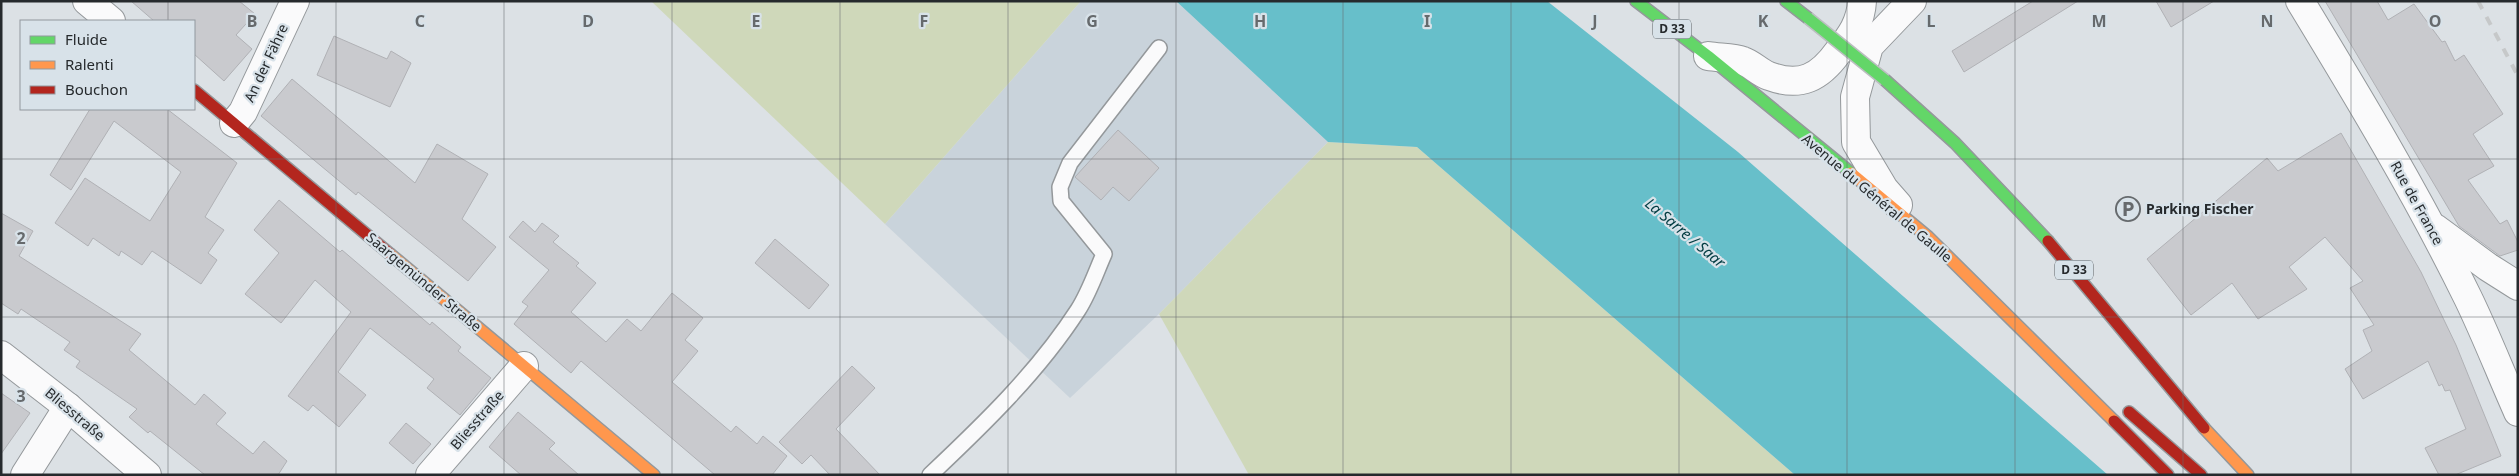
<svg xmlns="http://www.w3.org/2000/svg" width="2519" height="476" viewBox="0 0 2519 476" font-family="'Noto Sans',sans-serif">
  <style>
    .built { fill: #c9d3db }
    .green { fill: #cfd8ba }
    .water { fill: #67bfca }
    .building { fill: #c9cace; stroke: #b0b1b5 }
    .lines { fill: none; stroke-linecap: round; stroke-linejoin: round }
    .lane-casing { stroke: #94989b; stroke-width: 18 }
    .street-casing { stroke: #94989b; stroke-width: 30 }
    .fast-casing { stroke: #94989b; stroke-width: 14 }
    .slow-casing { stroke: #94989b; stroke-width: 14 }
    .jam-casing { stroke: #94989b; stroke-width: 14 }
    .lane { stroke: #fafafb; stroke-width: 15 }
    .street { stroke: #fafafb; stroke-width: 28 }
    .fast { stroke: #63d668; stroke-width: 11 }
    .slow { stroke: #ff974d; stroke-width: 11 }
    .jam { stroke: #b3261e; stroke-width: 11 }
    .rail { stroke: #c6c8c9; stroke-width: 4; stroke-dasharray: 9 9; stroke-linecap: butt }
    .fast-bridge-casing { stroke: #bbbec0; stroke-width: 14; stroke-linecap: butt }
    .fast-bridge { stroke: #63d668; stroke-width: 11 }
    .grid { fill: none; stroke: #666a6d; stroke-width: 1; stroke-opacity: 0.55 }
    .labels { text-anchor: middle; stroke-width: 4.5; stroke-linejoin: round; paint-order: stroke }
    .shield { fill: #d8e2e9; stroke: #5b6165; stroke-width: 1 }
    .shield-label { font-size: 12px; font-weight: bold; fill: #262a2d }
    .street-label { font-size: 14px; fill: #262a2d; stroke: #d8e2e9 }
    .poi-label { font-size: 14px; font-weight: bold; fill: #262a2d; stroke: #d8e2e9; text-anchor: start }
    .water-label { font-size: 15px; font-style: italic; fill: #023c42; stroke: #d8e2e9 }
    .grid-label { font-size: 16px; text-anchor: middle; font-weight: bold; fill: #666a6d; stroke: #d8e2e9; stroke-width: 4.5; stroke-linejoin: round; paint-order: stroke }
  </style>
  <rect width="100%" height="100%" fill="#dce1e5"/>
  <path class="built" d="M1081,1H1176L1328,142L1159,314L1070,398L885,224Z"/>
  <g class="green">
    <path d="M651,1H1081L885,224Z"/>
    <path d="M1328,142L1417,147L1795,475H1249L1159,314Z"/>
  </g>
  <path class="water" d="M1176,1H1547L1738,152L2108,475H1795L1417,147L1328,142Z"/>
  <g class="building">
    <path d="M131,1H239L255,14L236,35L252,49L224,81L194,54V21H154Z"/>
    <path d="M2033,1H2078L1964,72L1952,51Z"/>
    <path d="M2156,1H2214L2171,27Z"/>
    <path d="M2325,1H2377L2388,20L2414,4L2442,42L2445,41L2455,61L2464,55L2503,114L2473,134L2494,166L2468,180L2500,224L2507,220L2518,242V250L2500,256L2459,226Z"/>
    <path d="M334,36L387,59L391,51L411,63L390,107L317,75Z"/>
    <path d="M292,79L415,183L437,144L488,174L462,219L496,247L468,281L358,192L356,195L261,116Z"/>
    <path d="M90,109H167L237,163L205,217L224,230L208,253L217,260L201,284L152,251L142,265L121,251L119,256L93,238L88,246L55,223L85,178L150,221L181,172L114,121L71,190L50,175Z"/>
    <path d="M1118,130L1159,168L1129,201L1113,187L1101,200L1075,177Z"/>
    <path d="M2341,133L2421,272L2456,345L2501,456L2455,475H2439L2425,448L2466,429L2450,390L2445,391L2442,384L2439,386L2428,361L2363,399L2345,369L2372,351L2363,330L2374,325L2350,288L2363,281L2325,237L2289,267L2307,289L2258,319L2232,283L2191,315L2147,259L2267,158L2278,171Z"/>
    <path d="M279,200L340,252L342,250L430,325L432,322L461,347L458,351L491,378L460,415L427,388L434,379L370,328L338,372L366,395L339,427L313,405L308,411L288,396L351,312L315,280L281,323L245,294L279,253L254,230Z"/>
    <path d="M1,213L33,231L19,256L141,334L129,350L195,405L204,394L226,413L216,424L253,454L264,441L287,461L278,475H205L150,431L148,433L129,417L137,409L76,367L80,361L64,350L70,342L21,309L18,314L1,303Z"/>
    <path d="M523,221L535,232L542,223L559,236L553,242L579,263L576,266L596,283L571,312L606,342L627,319L641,331L672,293L703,318L685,340L698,351L672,382L731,432L736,426L757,444L763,436L787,456L772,475H715L581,361L571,373L514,324L528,306L522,302L549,270L509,237Z"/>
    <path d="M775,239L829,285L809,309L755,263Z"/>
    <path d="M852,366L875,388L836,429L880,475H830L811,455L802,464L779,442Z"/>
    <path d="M1,393L30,413L1,454Z"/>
    <path d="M518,412L555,443L549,449L579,475H521L489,447Z"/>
    <path d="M406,423L431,444L413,464L389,443Z"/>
  </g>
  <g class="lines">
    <defs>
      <path id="lane" d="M930,475C983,425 1038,372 1078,310C1089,293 1096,272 1104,254L1061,201L1060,187L1070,163L1159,48"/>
      <g id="street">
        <path d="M87,1L111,21"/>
        <path d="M2300,1C2359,98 2418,196 2468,298C2486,335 2501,374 2518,412"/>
        <path d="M1708,56C1719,58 1733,57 1743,61C1752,64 1760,73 1769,76C1801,88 1820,77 1838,52C1851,36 1861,22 1862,1"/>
        <path d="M234,123L243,112L295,1"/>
        <path d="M1898,205L1884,189L1856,142L1855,97L1869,46L1912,1"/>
        <path d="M2435,228L2488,267L2518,286"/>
        <path d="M1,355L68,407L147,475"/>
        <path d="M25,475L68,407"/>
        <path d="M430,475L524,366"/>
      </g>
      <g id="fast">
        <path d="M1636,1L1708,56L1851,173"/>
        <path d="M1786,1L1808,18"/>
        <path d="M1885,80L1955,143L2048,241"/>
      </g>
      <g id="slow">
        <path d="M1851,173L1928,237L2114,421"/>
        <path d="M390,254L654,475"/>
        <path d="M2204,428L2248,475"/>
      </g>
      <g id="jam">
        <path d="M194,90L390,254"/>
        <path d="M2048,241L2204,428"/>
        <path d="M2129,412L2201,475"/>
        <path d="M2114,421L2168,475"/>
      </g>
    </defs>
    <use href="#lane" class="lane-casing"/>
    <use href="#street" class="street-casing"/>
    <use href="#fast" class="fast-casing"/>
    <use href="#slow" class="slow-casing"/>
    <use href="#jam" class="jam-casing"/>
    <use href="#lane" class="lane"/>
    <use href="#street" class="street"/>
    <use href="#fast" class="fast"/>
    <use href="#slow" class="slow"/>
    <use href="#jam" class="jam"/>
    <path class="rail" d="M2478,1L2518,76"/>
    <defs>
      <path id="fast-bridge" d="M1808,18L1885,80"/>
    </defs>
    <use href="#fast-bridge" class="fast-bridge-casing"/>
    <use href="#fast-bridge" class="fast-bridge"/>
  </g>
  <path class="grid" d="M168,1V21M336,1V475M504,1V475M672,1V475M840,1V475M1008,1V475M1176,1V475M1343,1V475M1511,1V475M1679,1V475M1847,1V475M2015,1V475M2183,1V475M2351,1V475M168,109V475M1,159H2518M1,317H2518"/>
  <defs>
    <symbol id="parking-ring" viewBox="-11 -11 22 22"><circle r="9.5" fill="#d8e2e9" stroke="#666a6d" stroke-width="1.5"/><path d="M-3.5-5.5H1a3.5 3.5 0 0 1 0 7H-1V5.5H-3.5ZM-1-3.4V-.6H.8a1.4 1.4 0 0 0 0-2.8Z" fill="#666a6d"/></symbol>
  </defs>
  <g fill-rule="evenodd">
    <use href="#parking-ring" x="2114" y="195" width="28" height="28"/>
  </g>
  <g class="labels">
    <g class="shield">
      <rect x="1653" y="19.5" width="38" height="19" rx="4"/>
      <rect x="2055" y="260.5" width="38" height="19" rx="4"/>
    </g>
    <g class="shield-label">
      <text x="1672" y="33">D 33</text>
      <text x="2074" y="274">D 33</text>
    </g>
    <g class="street-label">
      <text transform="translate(266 63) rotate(-65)" y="5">An der Fähre</text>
      <text transform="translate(1877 198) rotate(40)" y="5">Avenue du Général de Gaulle</text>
      <text transform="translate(2417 203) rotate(61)" y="5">Rue de France</text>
      <text transform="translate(424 282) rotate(40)" y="5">Saargemünder Straße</text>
      <text transform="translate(75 414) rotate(40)" y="5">Bliesstraße</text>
      <text transform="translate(477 420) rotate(-49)" y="5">Bliesstraße</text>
    </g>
    <g class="poi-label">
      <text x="2146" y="214">Parking Fischer</text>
    </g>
    <g class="water-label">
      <text transform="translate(1685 233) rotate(40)" y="5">La Sarre / Saar</text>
    </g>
  </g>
  <g class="grid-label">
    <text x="252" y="27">B</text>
    <text x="420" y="27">C</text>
    <text x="588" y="27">D</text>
    <text x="756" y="27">E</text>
    <text x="924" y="27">F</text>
    <text x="1092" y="27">G</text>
    <text x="1260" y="27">H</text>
    <text x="1427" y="27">I</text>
    <text x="1595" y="27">J</text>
    <text x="1763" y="27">K</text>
    <text x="1931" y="27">L</text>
    <text x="2099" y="27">M</text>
    <text x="2267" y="27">N</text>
    <text x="2435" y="27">O</text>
    <text x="21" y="244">2</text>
    <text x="21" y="402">3</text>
  </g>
  <rect width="2519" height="476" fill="none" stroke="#262a2d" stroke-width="5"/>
  <rect x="20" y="20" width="175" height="90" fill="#d8e2e9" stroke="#91989e"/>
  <rect x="30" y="36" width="25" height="8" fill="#63d668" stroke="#91989e"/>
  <text x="65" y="45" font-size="15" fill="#262a2d">Fluide</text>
  <rect x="30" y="61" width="25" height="8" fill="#ff974d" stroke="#91989e"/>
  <text x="65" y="70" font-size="15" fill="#262a2d">Ralenti</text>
  <rect x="30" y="86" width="25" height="8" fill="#b3261e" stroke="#91989e"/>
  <text x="65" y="95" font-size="15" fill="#262a2d">Bouchon</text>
</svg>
